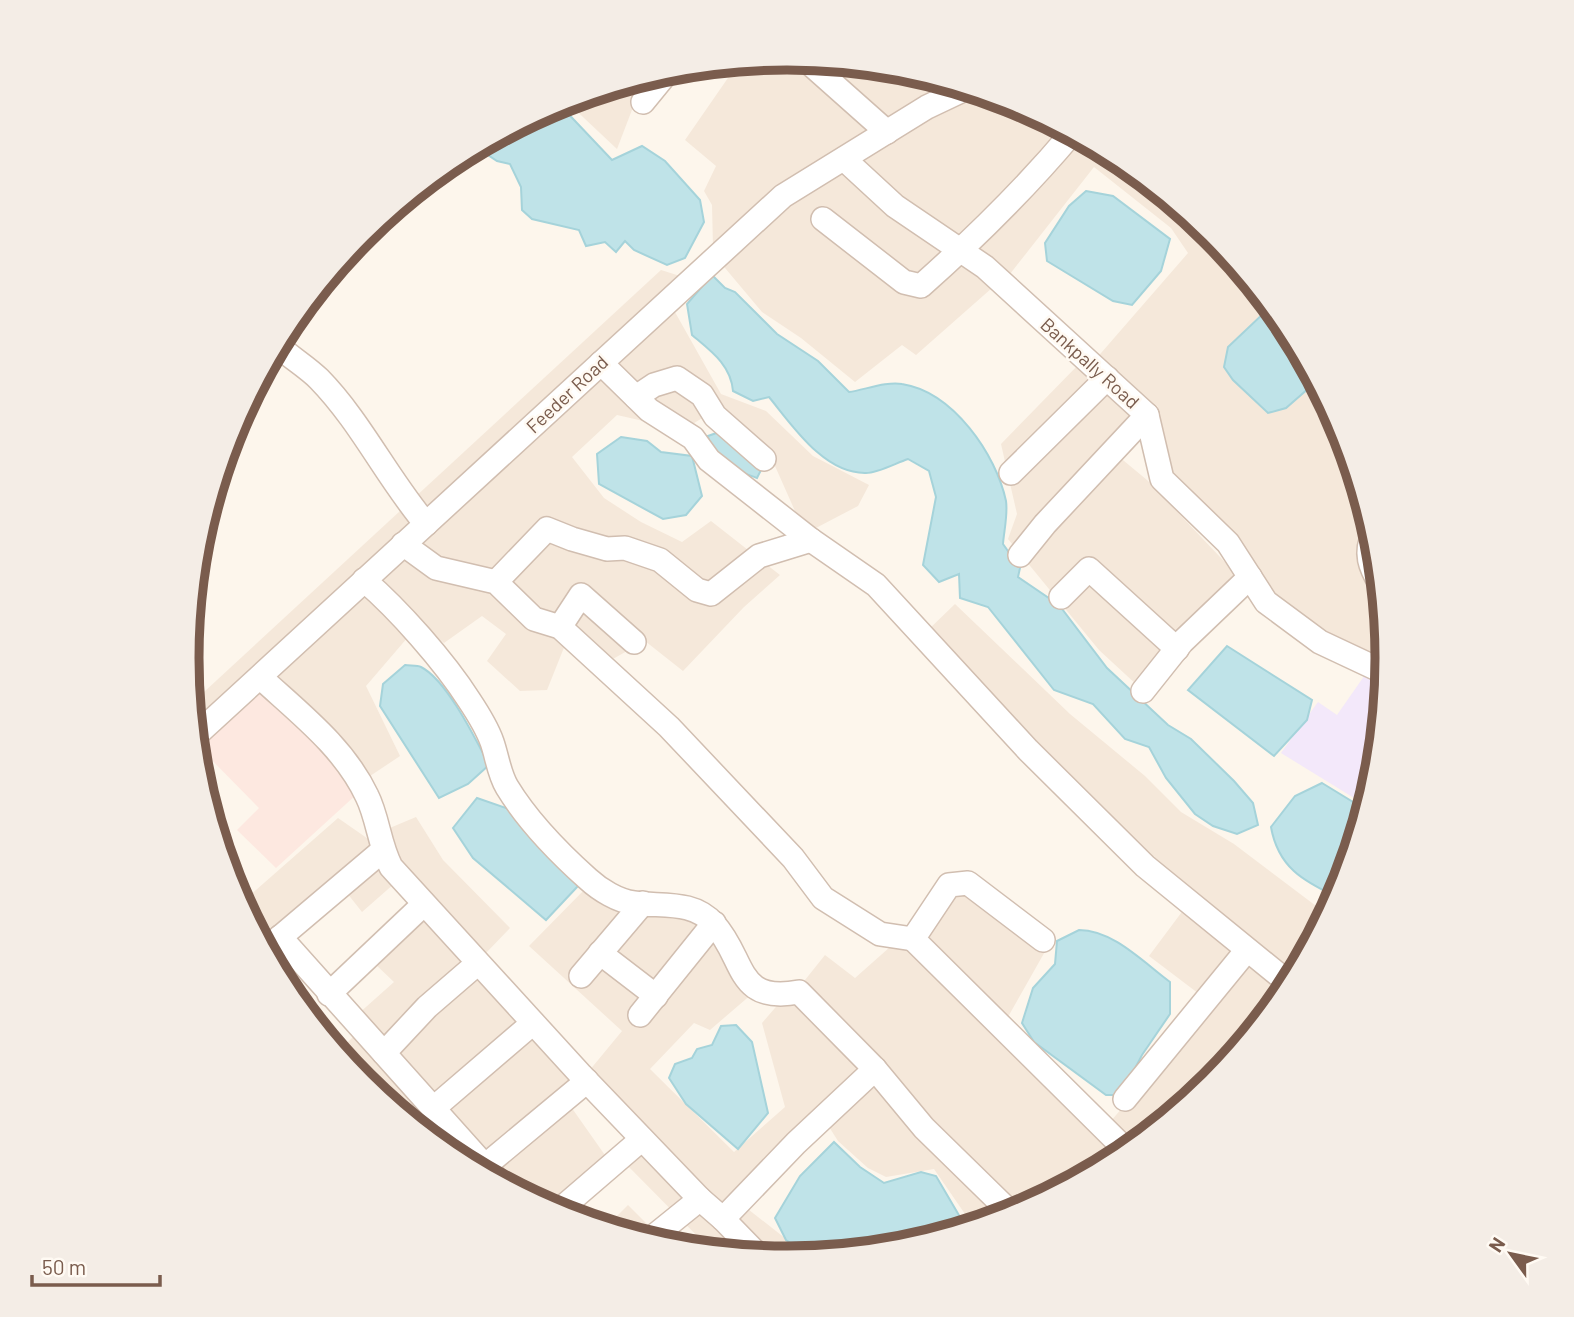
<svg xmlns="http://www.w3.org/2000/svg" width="1574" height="1317" viewBox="0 0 1574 1317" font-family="Barlow,sans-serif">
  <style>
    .residential { fill: #f5e8da }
    .commercial { fill: #fde8e0 }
    .education { fill: #f3e8fa }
    .water { fill: #bfe3e8; stroke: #a5d3da; stroke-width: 2 }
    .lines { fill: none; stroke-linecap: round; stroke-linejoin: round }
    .minor-casing { stroke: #d1beb0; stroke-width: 26 }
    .minor { stroke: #fff; stroke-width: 23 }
    .labels { text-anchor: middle; stroke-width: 5; stroke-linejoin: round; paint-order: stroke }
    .street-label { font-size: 19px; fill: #7a5c4d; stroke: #fffaf3 }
    .rim { fill: none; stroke: #7a5c4d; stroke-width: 9 }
  </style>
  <rect width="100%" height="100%" fill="#fdf6ec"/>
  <g class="residential">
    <path d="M787,58H793L872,131L713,247L712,205L704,191L716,166L685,140L730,75L716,65Z"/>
    <path d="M818,61L905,69L957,85L884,120Z"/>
    <path d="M658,73L635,102L617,149L566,101Z"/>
    <path d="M976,91L1017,104L1121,159L1212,234L1287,325L1342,429L1376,542L1387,665H1377L1266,589L1163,470L1158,407L1095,360L1188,253L1171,228L1094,167L1010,274L901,199L862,160L888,139Z"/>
    <path d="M834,168L963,261L992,288L916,355L902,345L855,382L801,338L762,312L720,262Z"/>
    <path d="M661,270L680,276L194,733L191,704Z"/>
    <path d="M671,305L721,394L766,411L813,456L869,485L858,506L814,529L795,511L775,466L720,407L683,430L617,415L572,457L604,498L641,522L682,542L711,521L780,575L744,607L683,671L645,641L611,660L573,625L547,690L520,691L487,661L506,634L482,616L444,643L373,582Z"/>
    <path d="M1080,363L1138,414L1106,446L1147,480L1239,577L1138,686L1099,650L1008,539L1017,514L1001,444Z"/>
    <path d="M362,586L408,637L366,686L400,756L367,778L267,677Z"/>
    <path d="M955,604L1070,714L1145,776L1181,812L1234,844L1328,915L1286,993L1212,1084L1120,1158L1019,1212L801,985L825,955L855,978L952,892L967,887L1047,948L1000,1031L1100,1134L1211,1003L1149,956L1193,897L1144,859L926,632Z"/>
    <path d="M416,817L443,860L510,928L484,955L405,874L385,830Z"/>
    <path d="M338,818L374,843L395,883L362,912L347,893L267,954L240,904Z"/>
    <path d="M586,888L677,914L712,931L753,993L710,1030L694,1023L650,1069L734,1152L785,1107L762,1023L781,1001L798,999L868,1069L722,1211L589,1071L622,1031L529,946Z"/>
    <path d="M422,911L585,1088L569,1104L607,1158L550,1210L453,1158L362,1083L337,1053L354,1036L348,1023L394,982L373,962Z"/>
    <path d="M875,1077L1007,1217L974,1227L934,1169L886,1177L868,1168L838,1141L826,1122Z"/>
    <path d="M642,1145L720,1228L744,1206L809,1257L787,1259L713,1252L624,1162Z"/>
    <path d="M628,1205L671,1248L605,1228Z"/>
  </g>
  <path class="commercial" d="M258,683L338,758L357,794L276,868L237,830L259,808L195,743Z"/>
  <path class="education" d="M1367,672L1386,680L1376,776L1367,806L1281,753L1318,702L1337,715Z"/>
  <g class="water">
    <path d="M558,103L612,160L642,146L665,161L700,200L704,222L685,258L667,265L634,250L625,241L616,252L605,242L586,246L579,230L532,219L522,210L521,187L510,164L497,161L476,147Z"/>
    <path d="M1086,191L1113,196L1170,239L1161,271L1132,305L1113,301L1047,261L1045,243L1069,206Z"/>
    <path d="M712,275L725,288L735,292L777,334L818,361L849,392C864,390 887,381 902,384C953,392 996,454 1006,501C1008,514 1004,531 1003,544L1020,568L1018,577L1059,605L1107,668L1168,725L1191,739L1234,781L1253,803L1258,825L1237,834L1213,826L1195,814L1166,778L1149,747L1125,739L1093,704L1054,690L988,607L960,598L959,574L939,582L923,565L936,497L929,471L908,459C896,463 878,473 866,473C824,474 792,425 769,397L753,401L733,391C731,365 711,351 692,335L687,304Z"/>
    <path d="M1267,310C1292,316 1306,360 1317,381L1286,408L1268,413L1233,380L1224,367L1228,347Z"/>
    <path d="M722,431L762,468L757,478C733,469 711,464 708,436Z"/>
    <path d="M621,437L647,441L661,452L692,456L702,496L686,515L663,519L599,484L597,454Z"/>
    <path d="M1227,646L1312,700L1307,720L1274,756L1188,690Z"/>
    <path d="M405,665C409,666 417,665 421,667C447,680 476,740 489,765L468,784L439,798L380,706L383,684Z"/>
    <path d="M1322,783L1366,810L1337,897C1303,881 1278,867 1271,827L1295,796Z"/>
    <path d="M477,798L509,809L570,869L578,886L546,920L473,858L453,828Z"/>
    <path d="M1079,930C1113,930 1143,962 1170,982V1014L1142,1055L1121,1095H1106L1034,1042L1022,1023L1033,988L1055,964L1057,941Z"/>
    <path d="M736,1025L752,1042L768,1113L738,1149L686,1104L669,1078L675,1064L692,1058L697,1049L712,1045L721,1026Z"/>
    <path d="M834,1142L860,1167L884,1183L921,1172L936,1176L967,1229L904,1248L812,1257L786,1240L775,1218L800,1176Z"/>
  </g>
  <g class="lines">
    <defs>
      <g id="minor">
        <path d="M806,60L887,132"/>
        <path d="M643,102L670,69"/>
        <path d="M844,159L895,206L985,267L1147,415L1162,479L1228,543L1266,602L1320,642L1386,673"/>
        <path d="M823,219L904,282L921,286C975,238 1025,189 1072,133"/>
        <path d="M277,345C290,357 307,367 319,379C361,422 387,478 426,524"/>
        <path d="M601,363L649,410L693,438L709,460L811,540L876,585L1028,750L1145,866L1291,985"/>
        <path d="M636,397L654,385L677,378L702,395L715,416L764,459"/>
        <path d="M1011,473L1107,378"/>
        <path d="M1374,533C1364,553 1370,567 1381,585"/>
        <path d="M403,544L436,568L496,582L534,619L560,627L669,727L793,858L823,898L880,934L913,939"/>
        <path d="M1020,555L1045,524L1147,415"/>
        <path d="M364,580C399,610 444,661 469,700C477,712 487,728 492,742C497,756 499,774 507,787C527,820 559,853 588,879C600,890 618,901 634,903C662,907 693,900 714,924C746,959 735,1004 799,992L875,1069L924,1128L1013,1215"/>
        <path d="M496,582L547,529L572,539L607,549L625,548L660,560L697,590L711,594L759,556L811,540"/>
        <path d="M1061,597L1089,569L1177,649"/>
        <path d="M560,627L581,595L634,642"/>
        <path d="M260,677C299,713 344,747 367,796C378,818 379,844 391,867L581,1075L700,1199L723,1219"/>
        <path d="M1143,691L1182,642L1250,577"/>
        <path d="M194,737L783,196L927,107L967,88"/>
        <path d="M280,937L501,1184"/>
        <path d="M1043,940L968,883L949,885L913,939L1128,1152"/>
        <path d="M265,950L382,851"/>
        <path d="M600,953L656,996"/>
        <path d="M581,976L643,903"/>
        <path d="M329,994L424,904"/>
        <path d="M640,1015L714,923"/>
        <path d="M384,1053L427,1007L478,963"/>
        <path d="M1125,1099L1247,950"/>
        <path d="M435,1107L533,1023"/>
        <path d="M486,1165L587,1081"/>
        <path d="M556,1213L642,1139"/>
        <path d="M648,1241L700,1199"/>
        <path d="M759,1256L723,1219L796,1143L875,1069"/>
      </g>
    </defs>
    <use href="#minor" class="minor-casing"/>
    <use href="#minor" class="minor"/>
  </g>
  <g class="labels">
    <g class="street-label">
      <text transform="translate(1090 363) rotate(42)" y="7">Bankpally Road</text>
      <text transform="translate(567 394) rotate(-43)" y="7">Feeder Road</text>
    </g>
  </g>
  <path d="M0 0H1574V1317H0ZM199 658a588 588 0 1 1 1176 0a588 588 0 1 1-1176 0Z" fill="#f4ede6" fill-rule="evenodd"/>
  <path class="rim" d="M199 658a588 588 0 1 1 1176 0a588 588 0 1 1-1176 0Z"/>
  <g transform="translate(1511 1254) rotate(303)" stroke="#fffaf3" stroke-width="5" paint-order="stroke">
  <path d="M0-5L12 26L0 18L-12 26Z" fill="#7a5c4d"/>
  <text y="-10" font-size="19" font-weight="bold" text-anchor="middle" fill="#7a5c4d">N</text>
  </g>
  <path d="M32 1275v10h128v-10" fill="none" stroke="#7a5c4d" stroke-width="3.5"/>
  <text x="42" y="1275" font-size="21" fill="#7a5c4d" stroke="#fffaf3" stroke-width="5" paint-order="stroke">50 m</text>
</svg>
